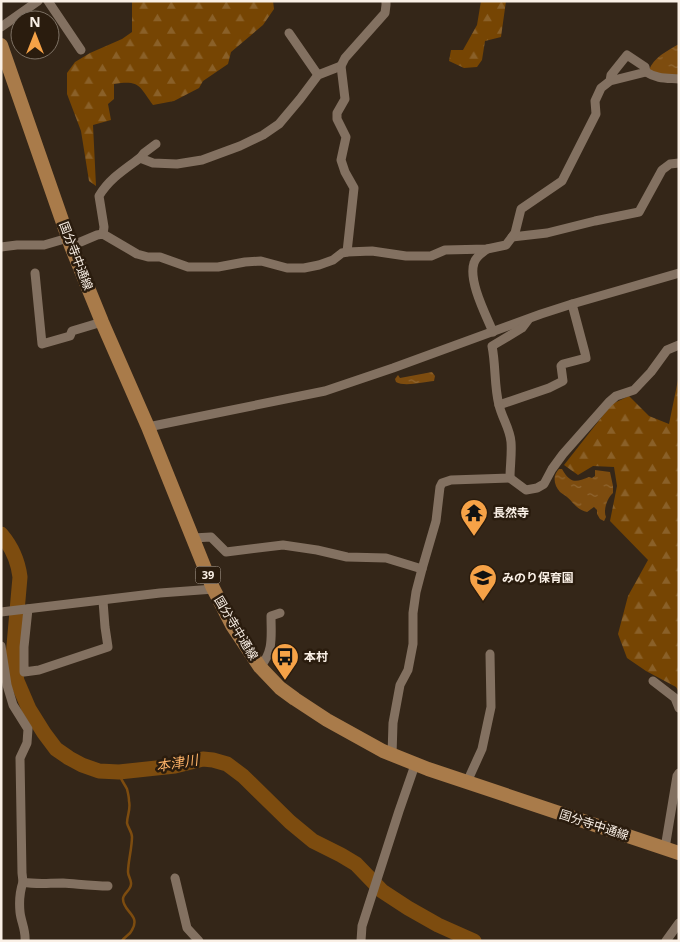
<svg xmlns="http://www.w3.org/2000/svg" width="680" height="942" viewBox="0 0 680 942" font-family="'Open Sans','Noto Sans JP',sans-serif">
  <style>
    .forest { fill: url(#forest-firs) }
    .water { fill: url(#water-ripples) }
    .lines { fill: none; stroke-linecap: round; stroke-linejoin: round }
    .stream { stroke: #7d4c0f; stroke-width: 2.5 }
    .river { stroke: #7d4c0f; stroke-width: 15 }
    .minor { stroke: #837161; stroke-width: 9 }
    .primary { stroke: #a97b4a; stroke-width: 14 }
    .labels { text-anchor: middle; stroke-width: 5; stroke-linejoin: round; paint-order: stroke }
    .shield { fill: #2a1c0e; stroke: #bcb0a5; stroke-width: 1 }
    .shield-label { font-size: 11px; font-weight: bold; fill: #faf0e6 }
    .street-label { font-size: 12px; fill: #faf0e6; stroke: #2a1c0e }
    .poi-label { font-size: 12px; font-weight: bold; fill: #faf0e6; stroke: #2a1c0e; text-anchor: start }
    .water-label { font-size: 14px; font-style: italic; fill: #feb368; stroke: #2a1c0e }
  </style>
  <defs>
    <pattern id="forest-firs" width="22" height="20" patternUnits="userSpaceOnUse" patternTransform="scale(1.25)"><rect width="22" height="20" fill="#764503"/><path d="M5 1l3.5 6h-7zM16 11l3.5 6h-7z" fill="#8a6028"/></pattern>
    <pattern id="water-ripples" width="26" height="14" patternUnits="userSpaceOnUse" patternTransform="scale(1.25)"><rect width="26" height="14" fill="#7d4c0f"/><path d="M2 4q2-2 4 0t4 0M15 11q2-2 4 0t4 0" fill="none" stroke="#906632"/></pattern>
  </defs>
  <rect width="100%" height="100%" fill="#342618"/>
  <g class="forest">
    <path d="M132,1H273L274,9L263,25L231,52L228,64L203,81L199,88L174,101L153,105C139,86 140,80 114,84V99L108,104L111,120L93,125L96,186L89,181L81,131L67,94V73L75,62L90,53L122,39L132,32Z"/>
    <path d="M481,1H506L501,37L485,41L482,60L477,67L464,68L449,61L451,50H463L477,25Z"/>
    <path d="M679,375V692L676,687L646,671L627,658L618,634L628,596L648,560L610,521L617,486L614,467L593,466L578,475L564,465L612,404L629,396L649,416L669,424Z"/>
  </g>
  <g class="water">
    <path d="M679,44V76L659,75L649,70C654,57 667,51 679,44Z"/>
    <path d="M432,372L435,376L434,381C424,382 404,387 396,382L395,379L398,375L400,378Z"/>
    <path d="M559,469H562C570,483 575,483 589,477L592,478L595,476V470L610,472L613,486V493C607,498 603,511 606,517L604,521L600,519L597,514V510L594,507L587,512C576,509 574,503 567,497C565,495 562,494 560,492C554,485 552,476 559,469Z"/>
  </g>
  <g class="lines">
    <path class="stream" d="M119,772C120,779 124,783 127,789C128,793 129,797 129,801C131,810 127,815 127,823C128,828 132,832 132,837C132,848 128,862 128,872C128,876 131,879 131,883C132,890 123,893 123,899C123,912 141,915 132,930C130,935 125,936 122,941"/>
    <path class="river" d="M1,534C12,547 18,560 20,577L13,657L17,681L29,709L44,733L56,749L69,758L82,765L99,771L119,772L175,766L203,759L213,760L227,764L243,776L290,822L313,841L341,855L356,864L382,891L408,908L438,925L474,941"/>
    <g class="minor">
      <path d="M48,1L81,50"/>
      <path d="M1,27L38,1"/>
      <path d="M289,33L318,75"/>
      <path d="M646,72C657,79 666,78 679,79"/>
      <path d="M156,144L144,153L140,158L153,163L177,164L202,160L240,146L263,135L279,124L300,99L318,75L341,66"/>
      <path d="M103,234L104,227L99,196C109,179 125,169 140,158"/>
      <path d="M512,237L547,233L595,221L639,212L662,170L670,164L679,163"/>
      <path d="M71,246L97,235L103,234L137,254L148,257H160L188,267H218L245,262L261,261L287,268H304L319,265L333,260L342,253L347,252L354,188L345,172L341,160L346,137L337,119V113L345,99L341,66L345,58L385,13L386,5V1"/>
      <path d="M1,247L17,245H44L68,238"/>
      <path d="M487,249C482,253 476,256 474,263C468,281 486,315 493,332"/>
      <path d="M347,252L372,251L406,256H431L445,250L487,249L506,245L515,233L521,209L562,181L596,114L595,101L601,88L610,81L611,75L627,55L645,67L646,72L610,81"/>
      <path d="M35,273L42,344L70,336L72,331L102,322"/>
      <path d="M499,405L549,388L563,381L561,366L563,364L586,358L585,353L572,304"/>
      <path d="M148,427L325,391L393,368L541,314L572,304L679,273"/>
      <path d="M510,478L526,490L537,488L544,484L552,469L563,454L609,402L616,396L634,390L651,372L667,350L679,345"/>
      <path d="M193,538L211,537L226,552L283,545L317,550L347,557L386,558L422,569"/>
      <path d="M28,609L24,647V672L39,670L108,647L105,627L103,601"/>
      <path d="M1,612L160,593L214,589"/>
      <path d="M1,646L7,685L13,705L28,729L27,743L20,758L22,873L23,882C38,885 48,883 63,883C78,884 93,886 108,886"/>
      <path d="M260,667C274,651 271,636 271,616L280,613"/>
      <path d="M653,681L675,698L679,708"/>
      <path d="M392,755L393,723L400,685L408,670L413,644V613L416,592L422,569L436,521L440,487L442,483L451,480L510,478C510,466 512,454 511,442C510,429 502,418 499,405C494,386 496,366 492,346L522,328L528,320"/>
      <path d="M467,782L482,749L491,707L490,654"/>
      <path d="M665,848L677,776L679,773"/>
      <path d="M175,878L187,928L199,941"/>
      <path d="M23,882C20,891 19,902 20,912C21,922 26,930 25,941"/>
      <path d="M361,941L362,926L399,811L415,765"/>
      <path d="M666,941L679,923"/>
    </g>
    <path class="primary" d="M1,45L71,246L102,322L148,427L212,586L232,625L260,667L280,688L295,699L327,720L383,751L428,769L679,853"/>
  </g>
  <defs>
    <symbol id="temple-pin" viewBox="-11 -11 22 30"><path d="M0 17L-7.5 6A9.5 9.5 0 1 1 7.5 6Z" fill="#f6a247" stroke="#2a1c0e"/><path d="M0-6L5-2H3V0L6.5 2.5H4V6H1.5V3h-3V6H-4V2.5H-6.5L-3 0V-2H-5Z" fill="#111"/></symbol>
    <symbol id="school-pin" viewBox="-11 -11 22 30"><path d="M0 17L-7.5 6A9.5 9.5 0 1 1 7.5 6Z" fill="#f6a247" stroke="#2a1c0e"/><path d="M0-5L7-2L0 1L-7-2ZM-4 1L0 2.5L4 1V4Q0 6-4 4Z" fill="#111"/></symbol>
    <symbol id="bus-pin" viewBox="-11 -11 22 30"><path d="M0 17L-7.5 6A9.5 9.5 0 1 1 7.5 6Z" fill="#f6a247" stroke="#2a1c0e"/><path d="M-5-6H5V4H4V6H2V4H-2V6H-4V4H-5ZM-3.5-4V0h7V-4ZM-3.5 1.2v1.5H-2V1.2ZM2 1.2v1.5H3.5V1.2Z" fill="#111"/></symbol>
  </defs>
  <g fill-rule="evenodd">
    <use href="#temple-pin" x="458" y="497" width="32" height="43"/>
    <use href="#school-pin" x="467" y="562" width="32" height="43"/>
    <use href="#bus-pin" x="269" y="641" width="32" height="43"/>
  </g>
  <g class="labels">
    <rect class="shield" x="195.5" y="566.5" width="25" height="17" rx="4"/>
    <g class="shield-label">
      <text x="208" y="579">39</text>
    </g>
    <g class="street-label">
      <text transform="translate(76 256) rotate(69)" y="4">国分寺中通線</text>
      <text transform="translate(236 628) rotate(59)" y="4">国分寺中通線</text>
      <text transform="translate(594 825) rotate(18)" y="4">国分寺中通線</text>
    </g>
    <g class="poi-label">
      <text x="493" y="517">長然寺</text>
      <text x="502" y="582">みのり保育園</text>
      <text x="304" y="661">本村</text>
    </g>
    <g class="water-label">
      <text transform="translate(177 763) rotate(-9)" y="5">本津川</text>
    </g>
  </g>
  <rect width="680" height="942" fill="none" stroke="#faf0e6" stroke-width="5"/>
  <g transform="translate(35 35)"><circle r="24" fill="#2a1c0e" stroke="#7d7164"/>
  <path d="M0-4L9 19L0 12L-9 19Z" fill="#f6a247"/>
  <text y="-8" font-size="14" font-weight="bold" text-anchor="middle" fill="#faf0e6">N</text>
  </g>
</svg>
